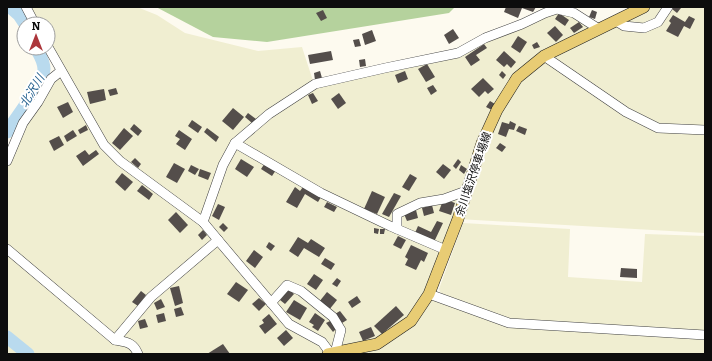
<svg xmlns="http://www.w3.org/2000/svg" width="712" height="361" viewBox="0 0 712 361" font-family="Bitter,'Noto Sans JP',serif">
  <style>
    .farmland { fill: #f0eed1 }
    .forest { fill: #b5d29d }
    .lines { fill: none; stroke-linecap: round; stroke-linejoin: round }
    .river { stroke: #b9daee; stroke-width: 13 }
    .building { fill: #544e4b }
    .minor-casing { stroke: #404040; stroke-width: 10 }
    .major-casing { stroke: #1e1e1e; stroke-width: 12 }
    .minor { stroke: #fff; stroke-width: 9 }
    .major { stroke: #e8cc74; stroke-width: 11 }
    .labels { text-anchor: middle; stroke-width: 4; stroke-linejoin: round; paint-order: stroke }
    .street-label { font-size: 11px; fill: #0d0d0d; stroke: #fff }
    .water-label { font-size: 12px; font-style: italic; fill: #25618f; stroke: #fff }
  </style>
  <rect width="100%" height="100%" fill="#fdfaef"/>
  <path class="farmland" d="M26,7H137L157,15L185,33L258,51L302,47L314,84L458,53L557,9L599,29L644,7H705V233L458,219L429,294L518,322L442,296L439,289L463,223L570,229L568,277L642,282L645,234L705,236V354H7V161L23,123L61,71L48,47V24H35Z"/>
  <path class="forest" d="M156,7H455L449,13L267,42L213,37Z"/>
  <g class="lines">
    <g class="river">
      <path d="M10,7L19,15L25,24"/>
      <path d="M7,132C15,119 44,82 44,69C44,61 39,54 36,48"/>
      <path d="M7,337L28,354"/>
    </g>
  </g>
  <g class="building">
    <path d="M506,7H536L533,12L522,8L518,18L504,12Z"/>
    <path d="M674,7H680L681,8L677,13L672,9Z"/>
    <path d="M323,10L327,18L321,21L316,13Z"/>
    <path d="M592,10L597,12L595,19L589,17Z"/>
    <path d="M559,13L569,20L565,26L555,19Z"/>
    <path d="M673,15L685,22L689,16L695,19L690,29L684,26L678,37L666,31L671,23L669,21Z"/>
    <path d="M579,22L583,27L574,33L570,28Z"/>
    <path d="M555,26L563,35L556,42L547,33Z"/>
    <path d="M453,29L459,38L449,44L444,35Z"/>
    <path d="M372,30L376,41L365,45L362,34Z"/>
    <path d="M518,36L527,42L520,53L511,47Z"/>
    <path d="M359,39L361,46L355,47L353,40Z"/>
    <path d="M537,42L540,47L534,49L532,45Z"/>
    <path d="M484,44L487,48L476,55L480,60L471,66L465,57Z"/>
    <path d="M331,51L333,60L310,64L308,55Z"/>
    <path d="M504,51L516,62L511,68L507,64L504,67L496,60Z"/>
    <path d="M365,59L366,66L360,67L359,60Z"/>
    <path d="M427,64L435,77L426,82L418,69Z"/>
    <path d="M320,71L322,78L315,80L314,73Z"/>
    <path d="M405,71L408,79L398,83L395,75Z"/>
    <path d="M502,71L506,75L503,79L499,75Z"/>
    <path d="M483,78L494,89L488,94L485,91L479,97L471,89Z"/>
    <path d="M433,85L437,91L431,95L427,88Z"/>
    <path d="M116,88L118,94L110,96L108,90Z"/>
    <path d="M104,89L106,100L90,104L87,92Z"/>
    <path d="M313,93L318,101L312,104L308,95Z"/>
    <path d="M339,93L346,103L338,109L331,99Z"/>
    <path d="M490,101L495,104L492,110L486,107Z"/>
    <path d="M68,102L73,112L63,118L57,107Z"/>
    <path d="M233,108L244,117L233,130L222,121Z"/>
    <path d="M248,113L256,119L252,123L245,117Z"/>
    <path d="M192,120L202,127L198,133L188,126Z"/>
    <path d="M510,121L516,124L514,130L509,129L506,137L498,134L502,122L509,124Z"/>
    <path d="M134,124L142,131L138,136L130,129Z"/>
    <path d="M86,125L88,130L80,134L78,130Z"/>
    <path d="M519,126L527,129L525,135L516,131Z"/>
    <path d="M124,128L133,136L120,150L112,143Z"/>
    <path d="M207,128L219,137L216,142L204,132Z"/>
    <path d="M73,130L77,136L67,142L64,136Z"/>
    <path d="M179,130L192,139L185,150L176,144L180,139L175,136Z"/>
    <path d="M59,136L64,145L54,151L49,141Z"/>
    <path d="M500,143L506,147L502,152L496,148Z"/>
    <path d="M85,150L89,155L96,150L99,154L83,166L76,156Z"/>
    <path d="M135,158L141,164L138,168L131,162Z"/>
    <path d="M241,159L254,167L247,177L235,169Z"/>
    <path d="M458,159L461,162L456,169L453,166Z"/>
    <path d="M174,163L185,169L177,183L166,177Z"/>
    <path d="M265,163L276,170L272,176L261,169Z"/>
    <path d="M443,164L451,170L444,179L436,172Z"/>
    <path d="M191,165L199,169L195,175L188,171Z"/>
    <path d="M461,165L467,169L464,174L459,170Z"/>
    <path d="M200,169L211,173L208,180L198,176Z"/>
    <path d="M122,173L133,182L125,191L115,182Z"/>
    <path d="M410,174L417,178L409,191L402,187Z"/>
    <path d="M142,185L153,194L149,200L137,191Z"/>
    <path d="M295,187L300,191L303,187L321,197L318,202L305,194L297,208L286,202Z"/>
    <path d="M372,191L385,197L377,214L364,209Z"/>
    <path d="M394,193L401,196L389,217L382,214Z"/>
    <path d="M447,200L455,203L451,215L439,211L442,203L446,204Z"/>
    <path d="M327,202L337,207L334,212L324,207Z"/>
    <path d="M218,204L225,207L219,220L212,216Z"/>
    <path d="M432,205L434,213L424,216L422,208Z"/>
    <path d="M416,210L418,218L407,221L404,214Z"/>
    <path d="M176,212L188,225L180,233L168,220Z"/>
    <path d="M437,221L443,223L434,242L415,233L418,226L431,232Z"/>
    <path d="M223,223L228,228L224,232L219,227Z"/>
    <path d="M374,228L379,229L378,234L374,233Z"/>
    <path d="M380,229H385L384,234H380Z"/>
    <path d="M203,230L207,235L202,240L198,235Z"/>
    <path d="M398,236L406,240L401,249L393,245Z"/>
    <path d="M298,237L308,243L311,239L325,248L319,257L304,248L298,257L289,251Z"/>
    <path d="M269,242L275,246L271,251L266,247Z"/>
    <path d="M411,245L428,253L424,262L421,260L416,270L405,265L408,259L405,257Z"/>
    <path d="M254,250L263,257L255,268L246,261Z"/>
    <path d="M325,258L335,264L331,270L321,264Z"/>
    <path d="M621,268L637,269V278L620,277Z"/>
    <path d="M314,274L323,280L316,290L307,284Z"/>
    <path d="M337,278L341,281L337,287L332,284Z"/>
    <path d="M236,282L248,290L239,302L227,294Z"/>
    <path d="M179,286L183,303L175,306L170,288Z"/>
    <path d="M289,289L294,294L285,304L280,300Z"/>
    <path d="M141,291L146,295L138,306L132,302Z"/>
    <path d="M327,292L337,300L329,310L319,302Z"/>
    <path d="M357,296L361,302L352,308L348,302Z"/>
    <path d="M259,298L266,304L259,311L252,304Z"/>
    <path d="M161,299L165,307L157,310L154,303Z"/>
    <path d="M294,300L307,308L300,320L286,312Z"/>
    <path d="M396,306L404,315L382,334L374,326Z"/>
    <path d="M181,307L184,315L176,317L174,309Z"/>
    <path d="M340,311L347,320L342,323L335,314Z"/>
    <path d="M164,313L166,321L158,323L156,315Z"/>
    <path d="M315,313L325,320L318,331L312,327L314,325L309,322Z"/>
    <path d="M269,314L277,324L265,334L259,326L264,323L262,320Z"/>
    <path d="M145,319L148,327L140,329L138,321Z"/>
    <path d="M330,321L336,329L333,332L326,323Z"/>
    <path d="M371,327L375,336L363,341L359,332Z"/>
    <path d="M286,330L293,338L284,346L277,338Z"/>
    <path d="M223,344L230,354H207Z"/>
  </g>
  <g class="lines">
    <defs>
      <g id="minor">
        <path d="M26,7L35,24"/>
        <path d="M616,21L624,26L644,28L658,22L668,7"/>
        <path d="M48,47L104,145L120,161L203,222L218,240L289,324L322,342L331,354"/>
        <path d="M544,56L626,112L658,128L705,130"/>
        <path d="M235,143L321,193L390,226L446,250"/>
        <path d="M7,161L23,123L38,102L51,79L61,71"/>
        <path d="M203,222L223,165L235,143L269,114L315,84L385,68L458,53L485,38L522,24L545,13L557,9L574,13L599,29"/>
        <path d="M397,229V214L420,203L444,199L466,191"/>
        <path d="M7,249L115,340C126,342 133,342 138,354"/>
        <path d="M429,294L509,323L705,335"/>
        <path d="M271,303L287,285L301,291L333,317L341,330L335,353"/>
        <path d="M115,340L151,297L218,240"/>
      </g>
      <path id="major" d="M328,354L377,344L411,321L429,294L458,219L482,143L497,110L517,78L544,56L644,7"/>
    </defs>
    <use href="#minor" class="minor-casing"/>
    <use href="#major" class="major-casing"/>
    <use href="#minor" class="minor"/>
    <use href="#major" class="major"/>
  </g>
  <g class="labels">
    <g class="street-label">
      <text transform="translate(473 174) rotate(-71)" y="4">余川塩沢停車場線</text>
    </g>
    <g class="water-label">
      <text transform="translate(32 91) rotate(-59)" y="4">北沢川</text>
    </g>
  </g>
  <rect width="712" height="361" fill="none" stroke="#0d0d0d" stroke-width="16"/>
  <g transform="translate(36 36)"><circle r="19" fill="#ffffff" stroke="#9e9e9e"/>
  <path d="M0-3L7 15L0 10L-7 15Z" fill="#ac363b"/>
  <text y="-6" font-size="11" font-weight="bold" text-anchor="middle" fill="#0d0d0d">N</text>
  </g>
</svg>
